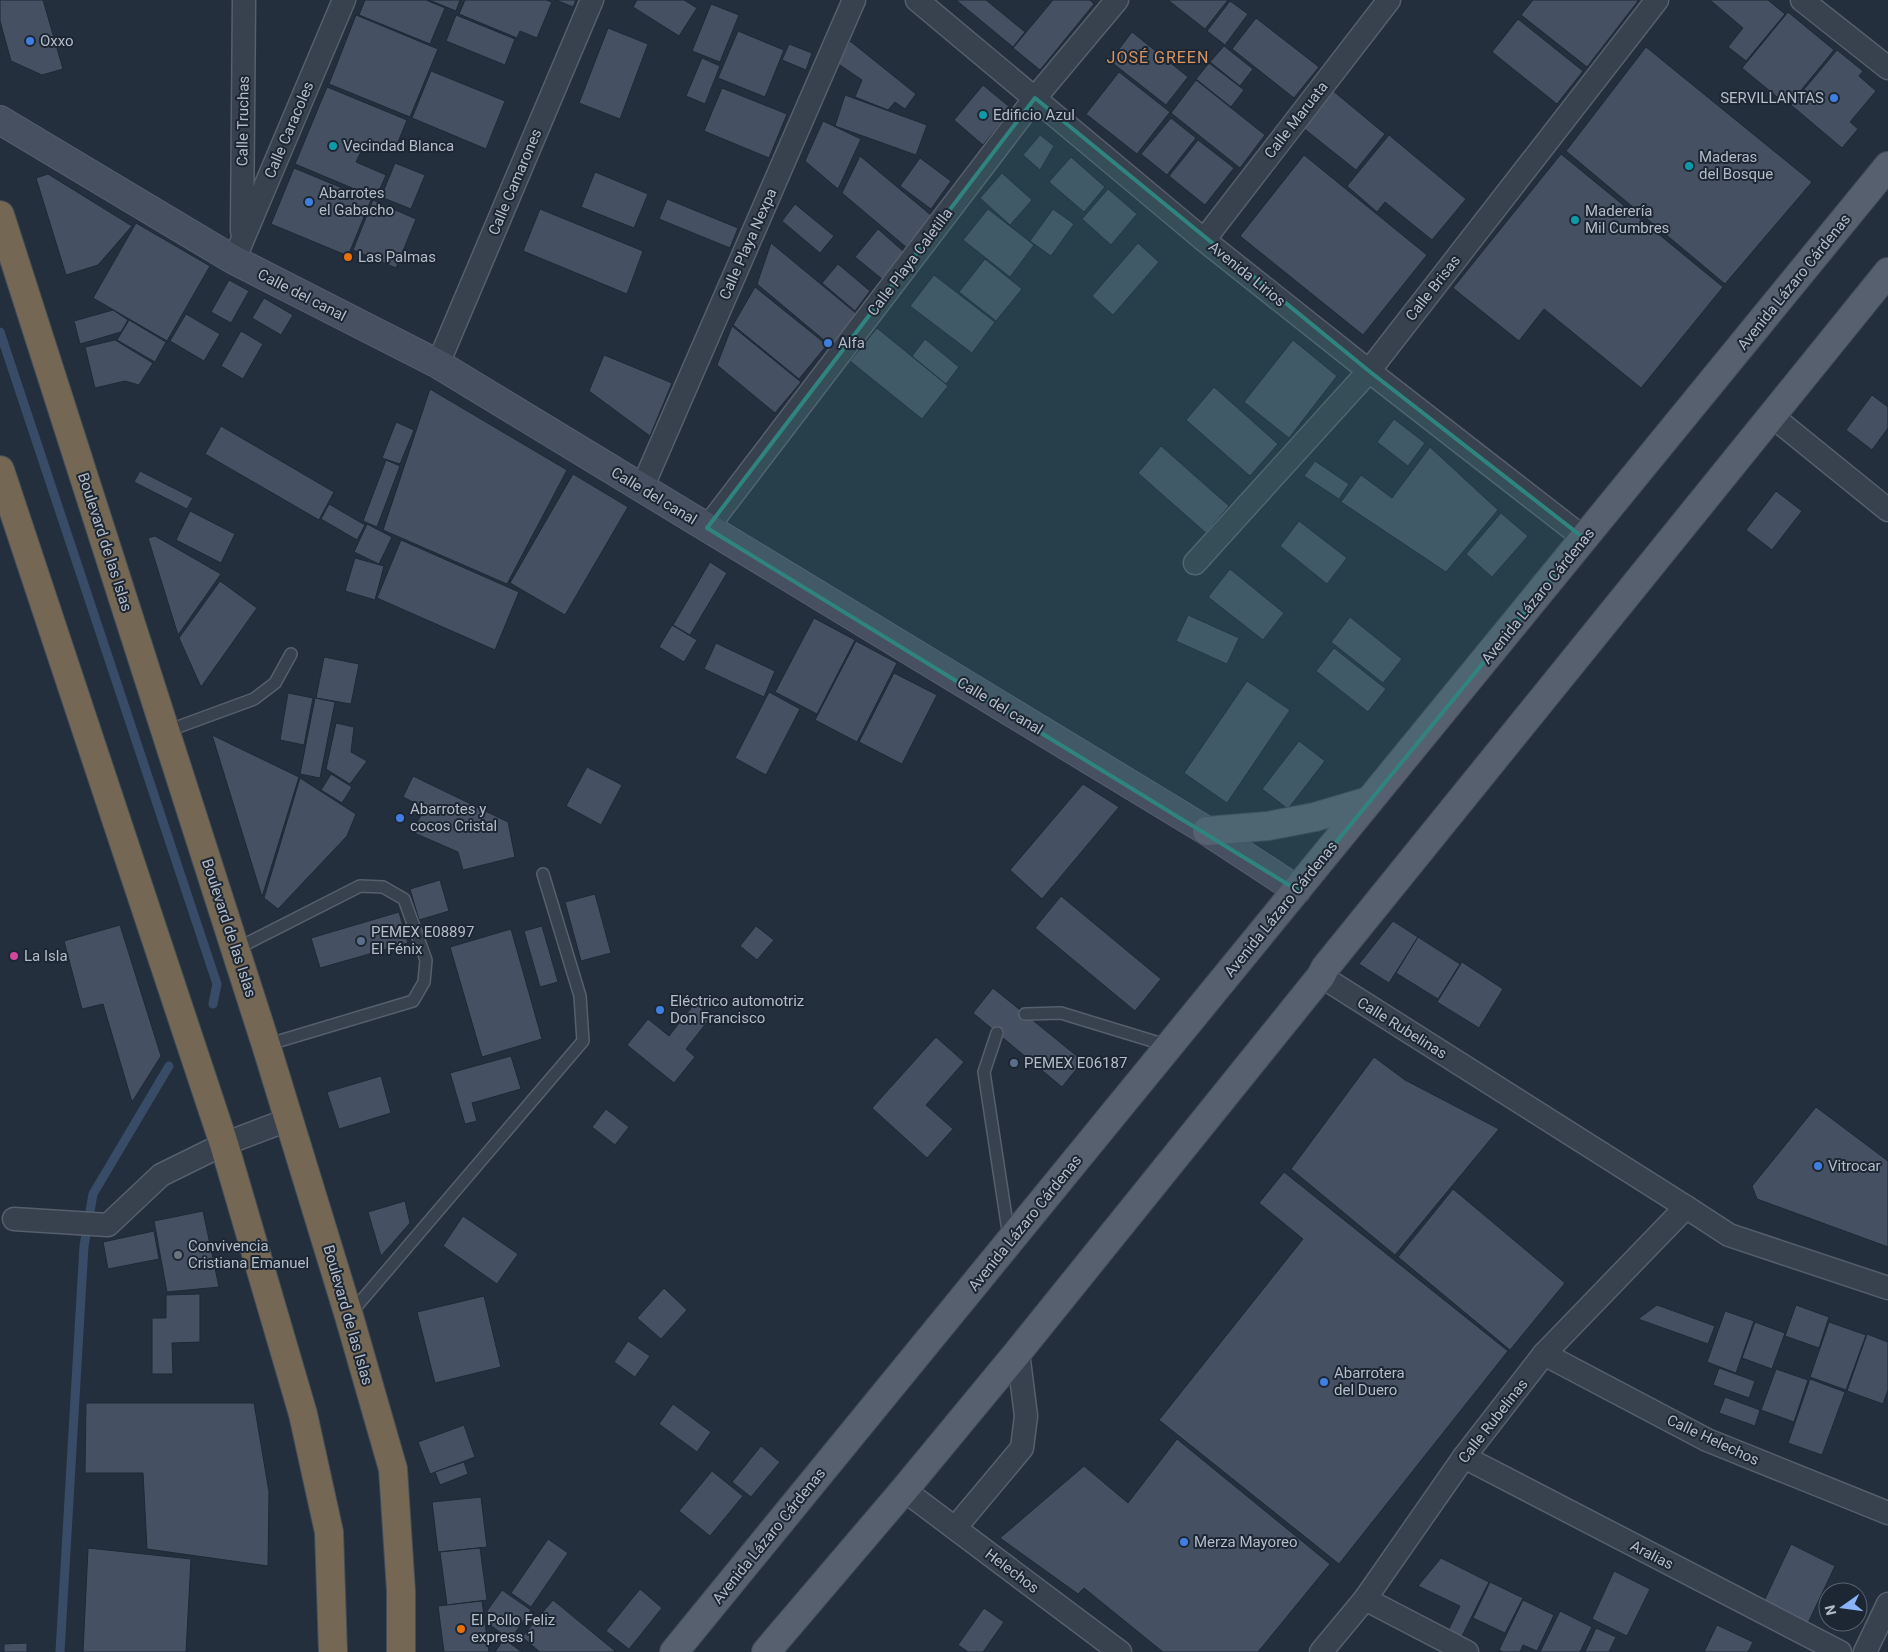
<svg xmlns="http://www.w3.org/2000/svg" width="1888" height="1652" viewBox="0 0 1888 1652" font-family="Roboto,sans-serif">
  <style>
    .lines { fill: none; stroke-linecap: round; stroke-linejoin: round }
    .stream { stroke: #394c67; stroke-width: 9 }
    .building { fill: #455162; stroke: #1f2835 }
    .lane-casing { stroke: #565f6c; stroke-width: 14 }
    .street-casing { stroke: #565f6c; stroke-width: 25 }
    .secondary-casing { stroke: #565f6c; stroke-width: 30 }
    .primary-casing { stroke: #414a57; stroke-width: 30 }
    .highway-casing { stroke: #434c59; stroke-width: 30 }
    .lane { stroke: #38414e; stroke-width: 11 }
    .street { stroke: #38414e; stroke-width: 22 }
    .secondary { stroke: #465061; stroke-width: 28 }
    .primary { stroke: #56606e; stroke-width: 28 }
    .highway { stroke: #746855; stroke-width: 28 }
    .marked { fill: #308480; fill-opacity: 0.2; stroke: #308480; stroke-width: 4; stroke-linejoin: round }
    .shop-dot { fill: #3f7fe0; stroke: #1d2633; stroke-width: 2 }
    .culture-dot { fill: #0f9aa8; stroke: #1d2633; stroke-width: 2 }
    .food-dot { fill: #e8710a; stroke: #1d2633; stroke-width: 2 }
    .service-dot { fill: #5c6f8a; stroke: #1d2633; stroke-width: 2 }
    .hotel-dot { fill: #d1479c; stroke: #1d2633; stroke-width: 2 }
    .worship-dot { fill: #6b7280; stroke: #1d2633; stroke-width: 2 }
    .labels { text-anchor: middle; stroke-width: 4; stroke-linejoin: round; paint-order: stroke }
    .poi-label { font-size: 15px; fill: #b4bcc9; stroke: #1d2633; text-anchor: start }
    .street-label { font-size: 15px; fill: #b4bcc9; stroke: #1d2633 }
    .neighbourhood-label { font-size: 16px; letter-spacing: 1px; fill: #d59563; stroke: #1d2633 }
  </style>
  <rect width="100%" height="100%" fill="#242f3e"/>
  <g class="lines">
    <g class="stream">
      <path d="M0,332L217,984L213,1004"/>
      <path d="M60,1652L84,1246L93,1194L169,1066"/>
    </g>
  </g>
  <g class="building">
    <path d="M0,0H43L63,69L42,75L11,61L0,21Z"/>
    <path d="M365,0H426L445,8L430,44L359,15Z"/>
    <path d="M429,0H460L456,11Z"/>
    <path d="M465,0H546L552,2L537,38L520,31L517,38L459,14Z"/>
    <path d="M556,0H576L573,7Z"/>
    <path d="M637,0H684L697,8L679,36L633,7Z"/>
    <path d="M956,0H986L1025,32L1013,47Z"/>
    <path d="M1053,0H1090L1094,4L1040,70L1013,48Z"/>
    <path d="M1168,0H1228L1205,29Z"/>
    <path d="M1533,0H1637L1638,1L1587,67L1521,15Z"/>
    <path d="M1710,0H1768L1785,14L1746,61L1728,47L1743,28Z"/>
    <path d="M1230,1L1248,14L1225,45L1207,31Z"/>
    <path d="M711,4L739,15L720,62L692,51Z"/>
    <path d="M1788,12L1834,50L1788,106L1742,68Z"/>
    <path d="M356,15L438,49L410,117L329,84Z"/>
    <path d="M456,15L515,39L505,65L446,41Z"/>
    <path d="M1256,18L1319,67L1294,98L1232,49Z"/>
    <path d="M1518,19L1583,71L1557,104L1492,52Z"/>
    <path d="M608,28L648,44L620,119L579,103Z"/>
    <path d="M738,31L784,50L765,97L718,78Z"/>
    <path d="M1132,32L1188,77L1166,105L1110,61Z"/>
    <path d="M850,41L916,94L905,109L895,102L888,110L855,97L862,80L837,63Z"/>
    <path d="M789,44L812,53L806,70L782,60Z"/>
    <path d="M1224,46L1253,69L1240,86L1210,62Z"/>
    <path d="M1646,47L1812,182L1725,284L1566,151Z"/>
    <path d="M1837,50L1863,71L1859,76L1876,91L1850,122L1858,129L1842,148L1791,105Z"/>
    <path d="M702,58L720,66L705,104L686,96Z"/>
    <path d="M1209,63L1244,90L1231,107L1196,79Z"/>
    <path d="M431,71L505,101L486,149L412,118Z"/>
    <path d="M1119,72L1170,112L1137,154L1086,114Z"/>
    <path d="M1196,80L1265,135L1240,168L1171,113Z"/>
    <path d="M983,85L1012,109L983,145L954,120Z"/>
    <path d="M327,87L407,120L394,152L366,141L356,162L386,175L376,198L295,164Z"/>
    <path d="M722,88L787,114L769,158L704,131Z"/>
    <path d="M1332,90L1385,134L1356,170L1302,127Z"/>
    <path d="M845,95L927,125L916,155L835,126Z"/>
    <path d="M1171,118L1196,138L1167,175L1141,154Z"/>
    <path d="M823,121L861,139L838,189L805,161Z"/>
    <path d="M1040,135L1054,146L1040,170L1023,155Z"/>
    <path d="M1389,135L1466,199L1432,240L1385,202L1377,212L1347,186Z"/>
    <path d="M1198,140L1234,168L1205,205L1169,176Z"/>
    <path d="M1561,154L1723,287L1641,388L1544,309L1519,341L1453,288Z"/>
    <path d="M1304,155L1427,255L1363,335L1240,236Z"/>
    <path d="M860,156L932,216L906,247L842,193Z"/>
    <path d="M1071,157L1105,187L1084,212L1049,182Z"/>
    <path d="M920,158L951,181L931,209L900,186Z"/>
    <path d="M395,163L425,175L411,209L381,197Z"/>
    <path d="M294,168L371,200L348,256L271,224Z"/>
    <path d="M595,172L648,194L634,228L581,207Z"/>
    <path d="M1002,173L1032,200L1010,225L980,198Z"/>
    <path d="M48,174L132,226L98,265L66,275L36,178Z"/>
    <path d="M1108,189L1137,214L1111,245L1082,219Z"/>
    <path d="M667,199L738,228L730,248L659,219Z"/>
    <path d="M373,200L416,219L396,268L353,250Z"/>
    <path d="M795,204L834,236L820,253L782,221Z"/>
    <path d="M540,209L643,251L627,294L523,251Z"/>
    <path d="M988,209L1034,245L1010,277L963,240Z"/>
    <path d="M1053,209L1074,224L1051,256L1030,241Z"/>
    <path d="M136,223L210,266L167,341L93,298Z"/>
    <path d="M878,229L904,252L882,279L855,257Z"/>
    <path d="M771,243L857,314L831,346L757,284Z"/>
    <path d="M1138,243L1159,262L1113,315L1092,296Z"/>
    <path d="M985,259L1022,289L996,321L959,292Z"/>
    <path d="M838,264L870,291L855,311L822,283Z"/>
    <path d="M934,275L995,322L972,353L910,306Z"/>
    <path d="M229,280L249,291L231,323L211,312Z"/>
    <path d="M755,287L827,345L799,379L733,325Z"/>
    <path d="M264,298L293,315L281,335L252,318Z"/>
    <path d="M113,310L128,320L121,332L80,344L74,321Z"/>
    <path d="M186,314L220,334L204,361L170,341Z"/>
    <path d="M129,320L166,342L155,362L117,340Z"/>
    <path d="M732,326L801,382L775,413L717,365Z"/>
    <path d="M877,328L948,386L922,419L850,361Z"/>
    <path d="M241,331L263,344L243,379L221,366Z"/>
    <path d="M925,339L959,367L946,384L912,356Z"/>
    <path d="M115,340L153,363L139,385L125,381L95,388L85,347Z"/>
    <path d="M1293,340L1337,376L1289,438L1244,402Z"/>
    <path d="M604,355L672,383L650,436L589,391Z"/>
    <path d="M1214,387L1278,444L1250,476L1186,420Z"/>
    <path d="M430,389L567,470L507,584L383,530Z"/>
    <path d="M1872,395L1888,407V428L1872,450L1846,430Z"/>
    <path d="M1394,419L1425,443L1408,466L1377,442Z"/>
    <path d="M396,422L414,430L400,464L382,458Z"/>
    <path d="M221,426L334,492L319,520L205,454Z"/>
    <path d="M1161,446L1229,506L1206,533L1138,473Z"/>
    <path d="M1430,447L1498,510L1446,572L1341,502L1361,475L1392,498Z"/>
    <path d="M386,460L400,466L377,527L363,521Z"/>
    <path d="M1315,461L1349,484L1339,499L1304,476Z"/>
    <path d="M140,471L193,498L187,509L134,482Z"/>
    <path d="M573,474L628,507L565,615L510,583Z"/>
    <path d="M1776,491L1802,511L1772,550L1746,530Z"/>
    <path d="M329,504L365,525L357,540L321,519Z"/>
    <path d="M190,511L235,534L221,563L176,540Z"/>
    <path d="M1501,513L1528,536L1492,577L1466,554Z"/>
    <path d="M1299,521L1347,558L1327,584L1280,546Z"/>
    <path d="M367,524L392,537L379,564L354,552Z"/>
    <path d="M155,536L221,574L178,635L148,538Z"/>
    <path d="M401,540L519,592L495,650L377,598Z"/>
    <path d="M355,558L384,566L375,600L345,591Z"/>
    <path d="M710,562L727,573L690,635L673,625Z"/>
    <path d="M1230,569L1284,613L1263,640L1208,597Z"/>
    <path d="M220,581L257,608L201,687L179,638Z"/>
    <path d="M1188,615L1239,638L1227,664L1176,641Z"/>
    <path d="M1350,617L1402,659L1383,683L1331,642Z"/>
    <path d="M814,618L855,640L817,714L775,692Z"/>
    <path d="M672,625L697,640L684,662L659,647Z"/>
    <path d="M856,641L897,663L857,742L815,720Z"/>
    <path d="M716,643L775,671L764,697L704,669Z"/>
    <path d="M1334,648L1386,689L1368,712L1316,671Z"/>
    <path d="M324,657L359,664L351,704L316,698Z"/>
    <path d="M894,673L937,695L902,764L859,742Z"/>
    <path d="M1247,681L1290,710L1227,803L1184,773Z"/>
    <path d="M769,692L800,709L766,775L735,758Z"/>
    <path d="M288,693L313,698L304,745L280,740Z"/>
    <path d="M315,698L335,702L320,778L300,774Z"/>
    <path d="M336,723L354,727L351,752L367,761L350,784L326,769Z"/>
    <path d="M212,735L299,777L262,897Z"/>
    <path d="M1299,741L1325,761L1288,809L1262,789Z"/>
    <path d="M587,767L622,785L601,825L566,806Z"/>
    <path d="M331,774L352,787L342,803L321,790Z"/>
    <path d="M413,776L508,822L515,857L463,870L458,852L412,832L425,808L403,797Z"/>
    <path d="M300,778L356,814L347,836L278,909L264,898Z"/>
    <path d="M1083,784L1119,807L1042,899L1010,870Z"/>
    <path d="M440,880L449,911L419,920L410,889Z"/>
    <path d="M595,894L611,953L581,961L565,902Z"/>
    <path d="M1061,896L1161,979L1135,1011L1035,928Z"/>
    <path d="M399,912L408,943L320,968L311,938Z"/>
    <path d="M1393,921L1418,937L1389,983L1359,964Z"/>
    <path d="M120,925L161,1056L132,1102L103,1004L82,1009L64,941Z"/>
    <path d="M542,926L558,982L540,987L524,931Z"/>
    <path d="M756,926L774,940L757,960L740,946Z"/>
    <path d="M511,929L542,1039L482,1057L450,947Z"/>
    <path d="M1418,937L1460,964L1438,999L1396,973Z"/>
    <path d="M1462,962L1503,989L1479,1028L1437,1002Z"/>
    <path d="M993,988L1083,1061L1062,1087L973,1013Z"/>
    <path d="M695,1003L711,1017L686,1049L695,1057L674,1083L627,1045L648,1019L669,1036Z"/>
    <path d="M936,1037L964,1062L926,1105L953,1129L927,1158L872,1108Z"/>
    <path d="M511,1056L521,1089L472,1103L477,1121L465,1124L450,1073Z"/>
    <path d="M1374,1057L1405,1080L1499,1129L1395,1255L1291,1169Z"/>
    <path d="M381,1076L391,1113L339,1129L327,1092Z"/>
    <path d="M1816,1107L1888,1161V1247L1757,1199L1752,1186Z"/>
    <path d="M606,1109L629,1127L615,1145L592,1127Z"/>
    <path d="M1284,1172L1508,1351L1339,1564L1159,1420L1303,1239L1259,1203Z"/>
    <path d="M1453,1189L1565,1283L1510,1350L1398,1257Z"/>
    <path d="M405,1201L410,1223L381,1256L368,1212Z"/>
    <path d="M203,1211L219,1287L167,1292L154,1221Z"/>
    <path d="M463,1216L518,1254L497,1284L443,1246Z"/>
    <path d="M154,1231L159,1259L108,1269L103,1242Z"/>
    <path d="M664,1288L687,1310L661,1339L637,1318Z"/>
    <path d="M200,1294V1342L172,1343L173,1374H152V1318H166V1295Z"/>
    <path d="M484,1296L501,1367L435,1383L417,1312Z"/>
    <path d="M1657,1305L1715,1326L1708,1344L1638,1319Z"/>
    <path d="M1796,1305L1829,1317L1819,1348L1785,1336Z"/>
    <path d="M1725,1311L1754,1321L1736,1373L1707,1362Z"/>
    <path d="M1755,1322L1785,1333L1772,1369L1742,1358Z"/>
    <path d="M1829,1322L1866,1335L1846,1390L1810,1377Z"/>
    <path d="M1867,1334L1888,1342V1390L1883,1404L1847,1391Z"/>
    <path d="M628,1341L650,1356L635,1377L614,1362Z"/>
    <path d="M1719,1368L1755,1381L1749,1398L1713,1385Z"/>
    <path d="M1776,1369L1808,1380L1794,1422L1761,1410Z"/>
    <path d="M1810,1379L1845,1392L1822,1455L1788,1443Z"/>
    <path d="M1725,1397L1760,1410L1755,1426L1719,1413Z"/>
    <path d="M86,1403H254L269,1492L268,1566L147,1549L143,1473H85Z"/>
    <path d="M673,1404L711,1432L697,1452L659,1424Z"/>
    <path d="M464,1425L475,1457L430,1474L418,1442Z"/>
    <path d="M1177,1439L1330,1564L1258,1652H1163L1084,1588L1078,1594L1000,1538L1084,1466L1128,1503Z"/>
    <path d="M761,1446L780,1462L751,1497L732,1482Z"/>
    <path d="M464,1462L468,1474L440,1485L435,1472Z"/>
    <path d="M712,1471L743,1496L710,1536L679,1511Z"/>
    <path d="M481,1497L487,1547L438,1552L432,1502Z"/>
    <path d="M548,1539L568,1553L531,1607L511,1593Z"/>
    <path d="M1791,1544L1835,1566L1808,1623L1764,1601Z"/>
    <path d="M88,1548L191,1559L186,1652H83Z"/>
    <path d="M480,1548L487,1600L447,1605L440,1552Z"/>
    <path d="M1441,1558L1489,1582L1461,1638L1448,1631L1460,1606L1418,1586Z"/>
    <path d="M1614,1571L1650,1589L1627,1636L1592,1619Z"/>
    <path d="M1490,1582L1523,1598L1505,1633L1473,1618Z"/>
    <path d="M640,1589L662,1608L629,1649L606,1631Z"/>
    <path d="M502,1590L531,1610L510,1640L489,1624L487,1611Z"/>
    <path d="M553,1600L615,1651L614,1652H540L522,1637Z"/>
    <path d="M1523,1600L1554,1615L1537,1651L1523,1645L1520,1652H1503L1499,1650Z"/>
    <path d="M482,1601L489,1652H444L438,1606Z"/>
    <path d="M984,1608L1004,1622L983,1652H968L958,1645Z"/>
    <path d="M1560,1611L1592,1627L1580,1652H1540Z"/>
    <path d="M1717,1625L1753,1642L1748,1652H1704Z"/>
    <path d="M1596,1628L1616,1637L1609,1652H1585Z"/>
    <path d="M504,1639L522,1652H495Z"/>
    <path d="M27,1643V1652H4V1644Z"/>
  </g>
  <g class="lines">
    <defs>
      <g id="lane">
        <path d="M167,731L254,699L275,683L291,654"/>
        <path d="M236,949L360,886L383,887L404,899L426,960L424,982L413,1001L266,1045"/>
        <path d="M1025,1014L1061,1013L1169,1046"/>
        <path d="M997,1033L984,1072L1009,1237"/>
        <path d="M350,1314L583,1041L580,996L543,874"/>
      </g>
      <g id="street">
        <path d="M917,0L1204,240L1369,371L1585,539"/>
        <path d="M1802,0L1888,68"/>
        <path d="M242,231L244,0"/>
        <path d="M1204,240L1389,0"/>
        <path d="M234,260L344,0"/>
        <path d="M438,364L592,0"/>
        <path d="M1772,416L1888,510"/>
        <path d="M642,488L854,0"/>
        <path d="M707,528L1035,98L1117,0"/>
        <path d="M1195,563L1369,371L1657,0"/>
        <path d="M1321,976L1686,1207"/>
        <path d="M14,1219L108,1225L161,1175L224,1144L290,1119"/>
        <path d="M1544,1354L1707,1440L1888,1513"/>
        <path d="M1464,1457L1840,1652"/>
        <path d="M904,1490L1120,1652"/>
        <path d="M955,1528L1022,1448L1026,1416L1018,1352"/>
        <path d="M1365,1599L1467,1652"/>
        <path d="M1321,1652L1365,1599L1464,1457L1544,1354L1686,1207L1729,1235L1888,1288"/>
        <path d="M1865,1652L1888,1604"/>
      </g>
      <path id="secondary" d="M0,120L234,260L438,364L1207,831L1297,890"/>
      <g id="primary">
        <path d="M1207,831L1268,826L1315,817L1369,801"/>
        <path d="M674,1652L1888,166"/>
        <path d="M766,1652L904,1490L1018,1352L1321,976L1325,968L1888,272"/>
      </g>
      <g id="highway">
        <path d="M0,215L266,1045L349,1316L393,1469L401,1591V1652"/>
        <path d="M0,470L224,1144L303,1414L329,1532L333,1652"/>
      </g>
    </defs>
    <use href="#lane" class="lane-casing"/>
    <use href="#street" class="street-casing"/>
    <use href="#secondary" class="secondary-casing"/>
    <use href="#primary" class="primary-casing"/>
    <use href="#highway" class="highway-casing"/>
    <use href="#lane" class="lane"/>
    <use href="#street" class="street"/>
    <use href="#secondary" class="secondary"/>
    <use href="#primary" class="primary"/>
    <use href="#highway" class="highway"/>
  </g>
  <path class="marked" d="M1035,98L1369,371L1585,539L1297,890L707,528Z"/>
  <g class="shop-dot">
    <circle cx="30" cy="41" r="5"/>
    <circle cx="1834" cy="98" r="5"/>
    <circle cx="309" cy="202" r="5"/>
    <circle cx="828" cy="343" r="5"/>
    <circle cx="400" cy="818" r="5"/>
    <circle cx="660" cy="1010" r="5"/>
    <circle cx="1818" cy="1166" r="5"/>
    <circle cx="1324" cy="1382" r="5"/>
    <circle cx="1184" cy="1542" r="5"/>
  </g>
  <g class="culture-dot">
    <circle cx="983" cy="115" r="5"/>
    <circle cx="333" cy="146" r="5"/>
    <circle cx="1689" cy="166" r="5"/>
    <circle cx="1575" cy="220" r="5"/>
  </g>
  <g class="food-dot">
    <circle cx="348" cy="257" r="5"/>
    <circle cx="461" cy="1629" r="5"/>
  </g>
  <g class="service-dot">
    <circle cx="361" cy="941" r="5"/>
    <circle cx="1014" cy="1063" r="5"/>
  </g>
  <circle class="hotel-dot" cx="14" cy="956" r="5"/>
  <circle class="worship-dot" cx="178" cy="1255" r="5"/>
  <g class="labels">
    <g class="poi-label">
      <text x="40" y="46">Oxxo</text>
      <text x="1824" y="103" text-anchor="end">SERVILLANTAS</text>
      <text x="993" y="120">Edificio Azul</text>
      <text x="343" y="151">Vecindad Blanca</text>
      <text x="1699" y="162">Maderas<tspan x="1699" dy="17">del Bosque</tspan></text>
      <text x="319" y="198">Abarrotes<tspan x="319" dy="17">el Gabacho</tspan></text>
      <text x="1585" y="216">Maderería<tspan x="1585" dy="17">Mil Cumbres</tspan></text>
      <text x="358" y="262">Las Palmas</text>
      <text x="838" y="348">Alfa</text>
      <text x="410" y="814">Abarrotes y<tspan x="410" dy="17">cocos Cristal</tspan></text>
      <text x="371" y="937">PEMEX E08897<tspan x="371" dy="17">El Fénix</tspan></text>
      <text x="24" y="961">La Isla</text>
      <text x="670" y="1006">Eléctrico automotriz<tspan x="670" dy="17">Don Francisco</tspan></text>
      <text x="1024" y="1068">PEMEX E06187</text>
      <text x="1828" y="1171">Vitrocar</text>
      <text x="188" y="1251">Convivencia<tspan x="188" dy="17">Cristiana Emanuel</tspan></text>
      <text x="1334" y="1378">Abarrotera<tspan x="1334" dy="17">del Duero</tspan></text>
      <text x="1194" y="1547">Merza Mayoreo</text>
      <text x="471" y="1625">El Pollo Feliz<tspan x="471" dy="17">express 1</tspan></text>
    </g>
    <g class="street-label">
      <text transform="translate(1296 120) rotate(-52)" y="5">Calle Maruata</text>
      <text transform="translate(243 121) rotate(-89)" y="5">Calle Truchas</text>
      <text transform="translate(289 130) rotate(-67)" y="5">Calle Caracoles</text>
      <text transform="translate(515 182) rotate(-67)" y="5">Calle Camarones</text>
      <text transform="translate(748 244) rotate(-66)" y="5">Calle Playa Nexpa</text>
      <text transform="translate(910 262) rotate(-53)" y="5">Calle Playa Caletilla</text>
      <text transform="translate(1247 274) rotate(39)" y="5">Avenida Lirios</text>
      <text transform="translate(1794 282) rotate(-51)" y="5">Avenida Lázaro Cárdenas</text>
      <text transform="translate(1433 288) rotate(-52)" y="5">Calle Brisas</text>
      <text transform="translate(302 295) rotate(27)" y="5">Calle del canal</text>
      <text transform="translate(654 496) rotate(31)" y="5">Calle del canal</text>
      <text transform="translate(105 542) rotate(72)" y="5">Boulevard de las Islas</text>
      <text transform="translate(1538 596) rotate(-51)" y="5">Avenida Lázaro Cárdenas</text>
      <text transform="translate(1000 706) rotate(31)" y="5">Calle del canal</text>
      <text transform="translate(1281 909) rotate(-51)" y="5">Avenida Lázaro Cárdenas</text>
      <text transform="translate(229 928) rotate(72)" y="5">Boulevard de las Islas</text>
      <text transform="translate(1402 1028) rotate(32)" y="5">Calle Rubelinas</text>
      <text transform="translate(1025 1223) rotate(-51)" y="5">Avenida Lázaro Cárdenas</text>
      <text transform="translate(348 1315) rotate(74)" y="5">Boulevard de las Islas</text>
      <text transform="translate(1493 1421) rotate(-52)" y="5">Calle Rubelinas</text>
      <text transform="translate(1713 1440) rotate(25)" y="5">Calle Helechos</text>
      <text transform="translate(769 1536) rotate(-51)" y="5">Avenida Lázaro Cárdenas</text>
      <text transform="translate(1652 1555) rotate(27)" y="5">Aralias</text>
      <text transform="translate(1012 1571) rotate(37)" y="5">Helechos</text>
    </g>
    <g class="neighbourhood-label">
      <text x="1158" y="63">JOSÉ GREEN</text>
    </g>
  </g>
  <g transform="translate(1843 1607) rotate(256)"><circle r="24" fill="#1d2633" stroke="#59626f"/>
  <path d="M0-4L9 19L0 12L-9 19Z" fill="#8ab4f8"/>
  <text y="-8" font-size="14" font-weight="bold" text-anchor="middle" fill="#b4bcc9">N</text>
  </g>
</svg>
